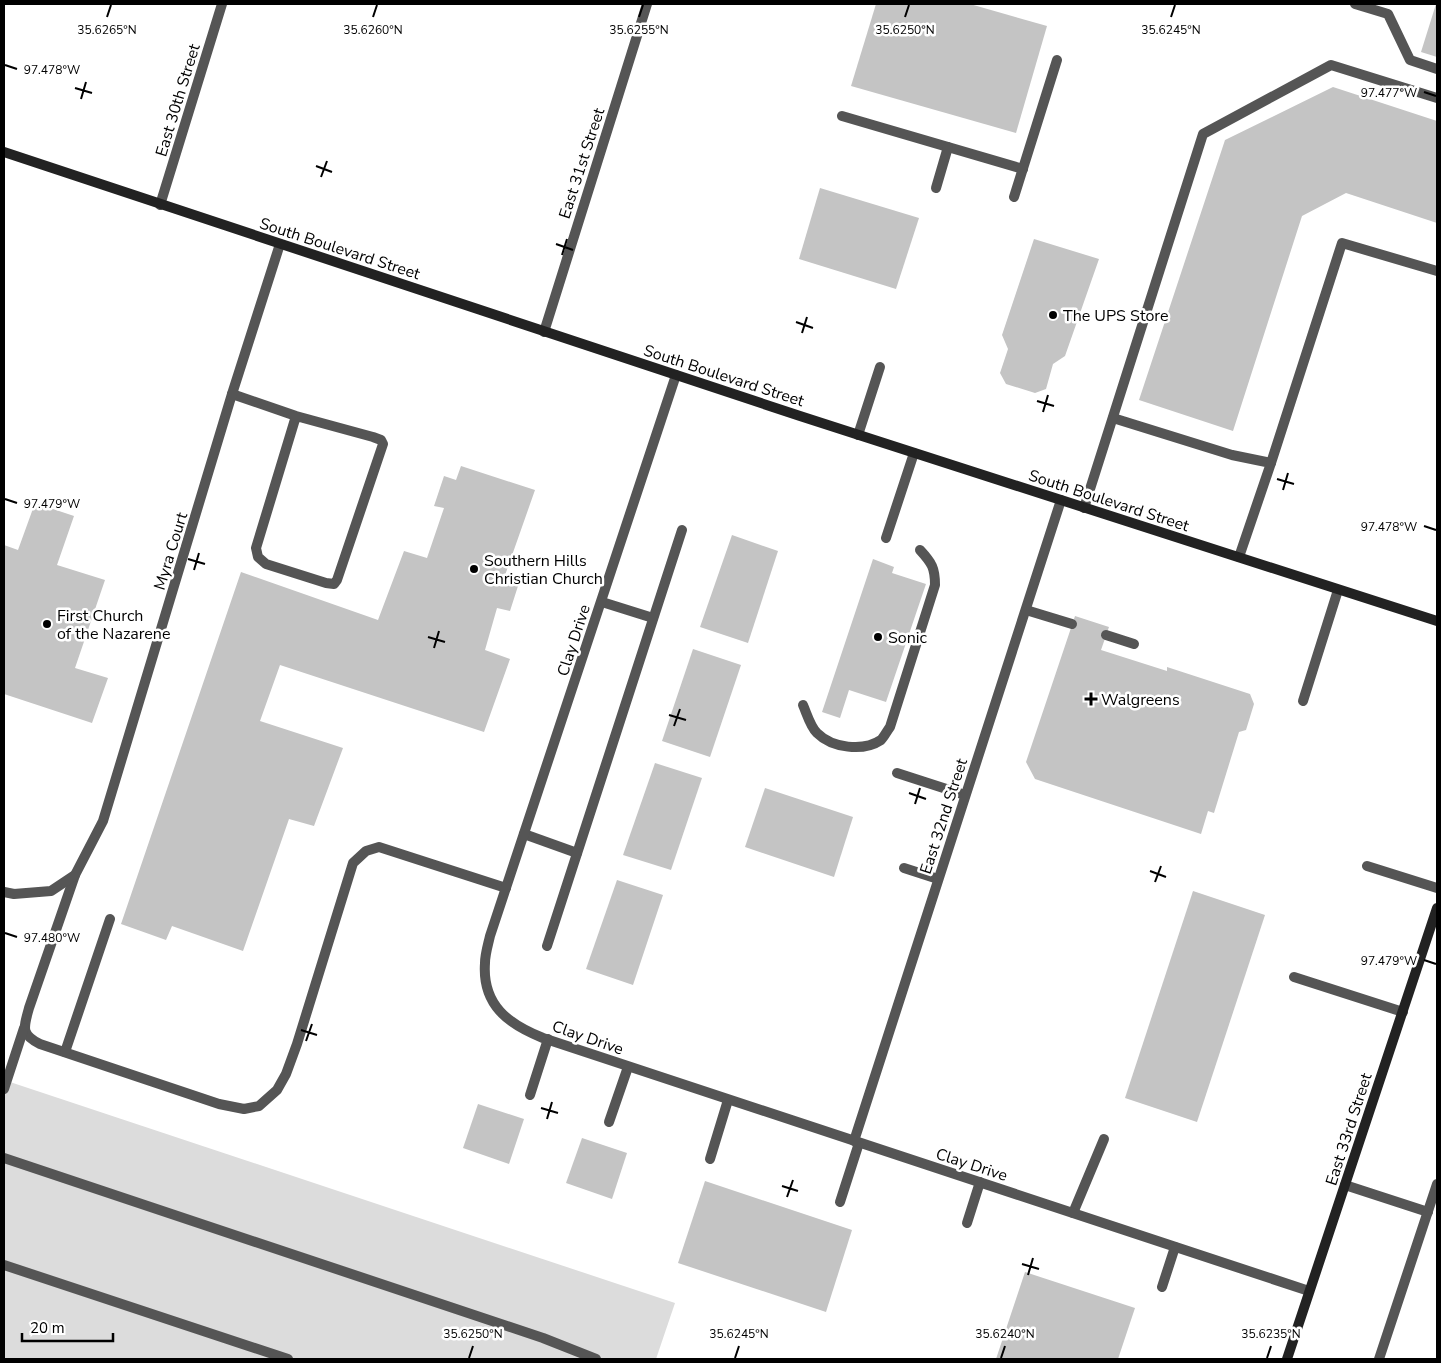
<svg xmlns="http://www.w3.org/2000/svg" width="1441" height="1363" viewBox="0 0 1441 1363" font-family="'Nunito Sans',sans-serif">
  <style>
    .green { fill: #dcdcdc }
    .building { fill: #c4c4c4 }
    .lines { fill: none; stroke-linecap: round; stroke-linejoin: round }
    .service { stroke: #555; stroke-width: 10 }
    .minor { stroke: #555; stroke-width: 10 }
    .secondary { stroke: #222; stroke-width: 10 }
    .ticks { fill: none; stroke: #000; stroke-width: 2 }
    .poi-dot { fill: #000; stroke: #fff; stroke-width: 2 }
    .labels { text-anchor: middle; stroke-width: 5; stroke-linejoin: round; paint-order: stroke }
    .street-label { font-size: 16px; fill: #000; stroke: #fff }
    .poi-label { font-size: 16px; fill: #000; stroke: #fff; text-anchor: start }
    .ticks-label { font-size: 12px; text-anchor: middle; fill: #000; stroke: #fff; stroke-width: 5; stroke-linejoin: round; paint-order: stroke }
  </style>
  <rect width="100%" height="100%" fill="#fff"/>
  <path class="green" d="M4,1080L675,1303L656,1359H4Z"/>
  <g class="building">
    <path d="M876,4H970L1047,26L1016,133L851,86Z"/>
    <path d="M1436,4H1437V57L1421,52Z"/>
    <path d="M1333,87L1437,121V223L1346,193L1302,216L1233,431L1139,400L1225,140Z"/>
    <path d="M820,188L919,218L896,289L799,259Z"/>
    <path d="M1034,239L1099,259L1065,356L1053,364L1046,389L1035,393L1006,384L1000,373L1008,349L1002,335Z"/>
    <path d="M461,466L535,490L503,581L518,586L510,611L497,608L485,650L510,659L484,732L280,665L260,721L343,748L314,826L289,819L243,951L172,926L166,940L121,924L241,572L378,620L404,551L427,558L444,508L434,506L444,476L456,480Z"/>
    <path d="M35,503L74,516L57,565L105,580L75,668L108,678L92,723L4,694V545L18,550Z"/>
    <path d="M732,535L778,551L748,643L700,627Z"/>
    <path d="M873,559L894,567L892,573L926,584L886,702L849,690L840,718L822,712Z"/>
    <path d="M1075,616L1109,627L1101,650L1167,671V667L1250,694L1254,704L1246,730L1239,732L1214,813L1208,811L1201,834L1035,779L1026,762Z"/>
    <path d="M693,649L741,665L710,757L662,741Z"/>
    <path d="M655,763L702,778L671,870L623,855Z"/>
    <path d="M765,788L853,817L834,877L745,847Z"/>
    <path d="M617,880L663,895L633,985L586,969Z"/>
    <path d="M1193,891L1265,915L1197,1122L1125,1098Z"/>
    <path d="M478,1104L524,1119L509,1164L463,1148Z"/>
    <path d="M582,1138L627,1153L612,1199L566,1183Z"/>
    <path d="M705,1181L852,1230L826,1312L678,1263Z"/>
    <path d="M1025,1272L1135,1308L1118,1359H996Z"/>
  </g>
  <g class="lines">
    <g class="service">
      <path d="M1355,4L1388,14L1410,60L1437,69"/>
      <path d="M842,116L1023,169"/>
      <path d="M936,188L948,147"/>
      <path d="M1014,197L1057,60"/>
      <path d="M232,394L296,416L373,437L381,440L383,444L337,580L334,584L326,583L266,564L258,557L256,548L296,416"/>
      <path d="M1113,418L1232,455L1271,463L1239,557"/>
      <path d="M858,435L880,367"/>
      <path d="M1271,463L1342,243L1437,271"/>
      <path d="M1084,508L1203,134L1331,65L1437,98"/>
      <path d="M886,538L914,453"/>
      <path d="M602,602L653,618"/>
      <path d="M1026,610L1072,624"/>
      <path d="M1106,635L1134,644"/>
      <path d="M1303,701L1338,590"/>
      <path d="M803,705C807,714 810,726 817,733C832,748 863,752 881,740C884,737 887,731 890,727L935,585C935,568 932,563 920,550"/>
      <path d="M897,773L965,795"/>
      <path d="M524,834L577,853"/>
      <path d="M1367,866L1437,888"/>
      <path d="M904,868L938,879"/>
      <path d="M75,875L29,1008C24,1027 20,1034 40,1044L219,1104L244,1109L259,1106L277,1090L286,1074L297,1044L353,863L366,851L379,847L506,888"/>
      <path d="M547,946L682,530"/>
      <path d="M1294,977L1403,1012"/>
      <path d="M65,1052L110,919"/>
      <path d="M530,1095L548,1039"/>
      <path d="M609,1122L628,1067"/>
      <path d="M710,1159L728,1100"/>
      <path d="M1345,1185L1428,1212"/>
      <path d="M840,1202L859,1143"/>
      <path d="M1073,1213L1104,1139"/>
      <path d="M967,1223L980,1182"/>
      <path d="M1162,1287L1175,1247"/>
      <path d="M1379,1359L1437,1184"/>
    </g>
    <g class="minor">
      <path d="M160,205L222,4"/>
      <path d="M544,332L647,4"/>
      <path d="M676,375L490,936C488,945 485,954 485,963C482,1005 508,1024 543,1038L1309,1291"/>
      <path d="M4,892L14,894L51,891L75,875L103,821L232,394L280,244"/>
      <path d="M4,1089L24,1028"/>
      <path d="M854,1141L1061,500"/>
      <path d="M4,1158L543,1338L596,1359"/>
      <path d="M4,1265L288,1359"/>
    </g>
    <g class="secondary">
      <path d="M4,152L800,416L1437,621"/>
      <path d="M1287,1359L1437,908"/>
    </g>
  </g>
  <path class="ticks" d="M107,17L111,5M373,17L377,5M639,17L643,5M905,17L909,5M1171,17L1175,5M5,65L17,69M75,88L92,93M1424,92L1436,96M81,99L86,82M316,166L332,172M321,177L327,161M556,244L573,250M562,255L567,239M796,322L813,328M802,333L807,317M1037,401L1054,406M1043,412L1048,395M1277,479L1294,484M1283,490L1288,473M5,499L17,503M1424,526L1436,530M188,559L205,564M194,570L199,553M428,637L445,642M434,648L439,631M669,715L686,720M674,726L680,709M909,793L926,799M915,804L920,788M1150,871L1166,877M1155,882L1161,866M5,933L17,937M1424,960L1436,964M301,1030L317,1035M306,1041L312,1024M541,1108L558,1113M547,1119L552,1102M782,1186L798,1191M787,1197L793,1180M1022,1264L1039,1269M1028,1275L1033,1258M469,1358L473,1346M735,1358L739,1346M1001,1358L1005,1346M1267,1358L1271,1346"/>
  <g class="poi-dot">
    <circle cx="1053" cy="315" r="5"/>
    <circle cx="474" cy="569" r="5"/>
    <circle cx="47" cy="624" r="5"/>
    <circle cx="878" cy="637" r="5"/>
    <path d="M1088.5 691.5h5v5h5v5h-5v5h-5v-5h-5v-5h5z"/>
  </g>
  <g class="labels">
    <g class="street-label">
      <text transform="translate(177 100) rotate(-73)" y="6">East 30th Street</text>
      <text transform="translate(581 163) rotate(-72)" y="6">East 31st Street</text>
      <text transform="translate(340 248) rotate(18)" y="6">South Boulevard Street</text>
      <text transform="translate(724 375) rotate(18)" y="6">South Boulevard Street</text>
      <text transform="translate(1109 500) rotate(18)" y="6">South Boulevard Street</text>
      <text transform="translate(170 551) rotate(-73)" y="6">Myra Court</text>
      <text transform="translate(573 640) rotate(-72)" y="6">Clay Drive</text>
      <text transform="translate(943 816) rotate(-72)" y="6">East 32nd Street</text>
      <text transform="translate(588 1037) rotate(19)" y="6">Clay Drive</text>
      <text transform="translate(1348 1129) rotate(-72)" y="6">East 33rd Street</text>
      <text transform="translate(972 1164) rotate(18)" y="6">Clay Drive</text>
    </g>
    <g class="poi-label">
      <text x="1063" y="321">The UPS Store</text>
      <text x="484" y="566">Southern Hills<tspan x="484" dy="18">Christian Church</tspan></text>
      <text x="57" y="621">First Church<tspan x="57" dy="18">of the Nazarene</tspan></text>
      <text x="888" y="643">Sonic</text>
      <text x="1101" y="705">Walgreens</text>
    </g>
  </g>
  <g class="ticks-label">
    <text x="107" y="34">35.6265°N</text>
    <text x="373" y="34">35.6260°N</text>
    <text x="639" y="34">35.6255°N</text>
    <text x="905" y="34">35.6250°N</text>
    <text x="1171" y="34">35.6245°N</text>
    <text x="52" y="74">97.478°W</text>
    <text x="1389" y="97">97.477°W</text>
    <text x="52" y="508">97.479°W</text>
    <text x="1389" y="531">97.478°W</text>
    <text x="52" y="942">97.480°W</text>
    <text x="1389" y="965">97.479°W</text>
    <text x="473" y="1338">35.6250°N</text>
    <text x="739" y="1338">35.6245°N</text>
    <text x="1005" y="1338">35.6240°N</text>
    <text x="1271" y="1338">35.6235°N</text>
  </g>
  <rect width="1441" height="1363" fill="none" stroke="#000000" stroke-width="10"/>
  <path d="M22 1333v8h91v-8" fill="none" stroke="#000000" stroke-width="2.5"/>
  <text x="30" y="1333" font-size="15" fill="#000000" stroke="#ffffff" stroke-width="4" paint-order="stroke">20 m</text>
</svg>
